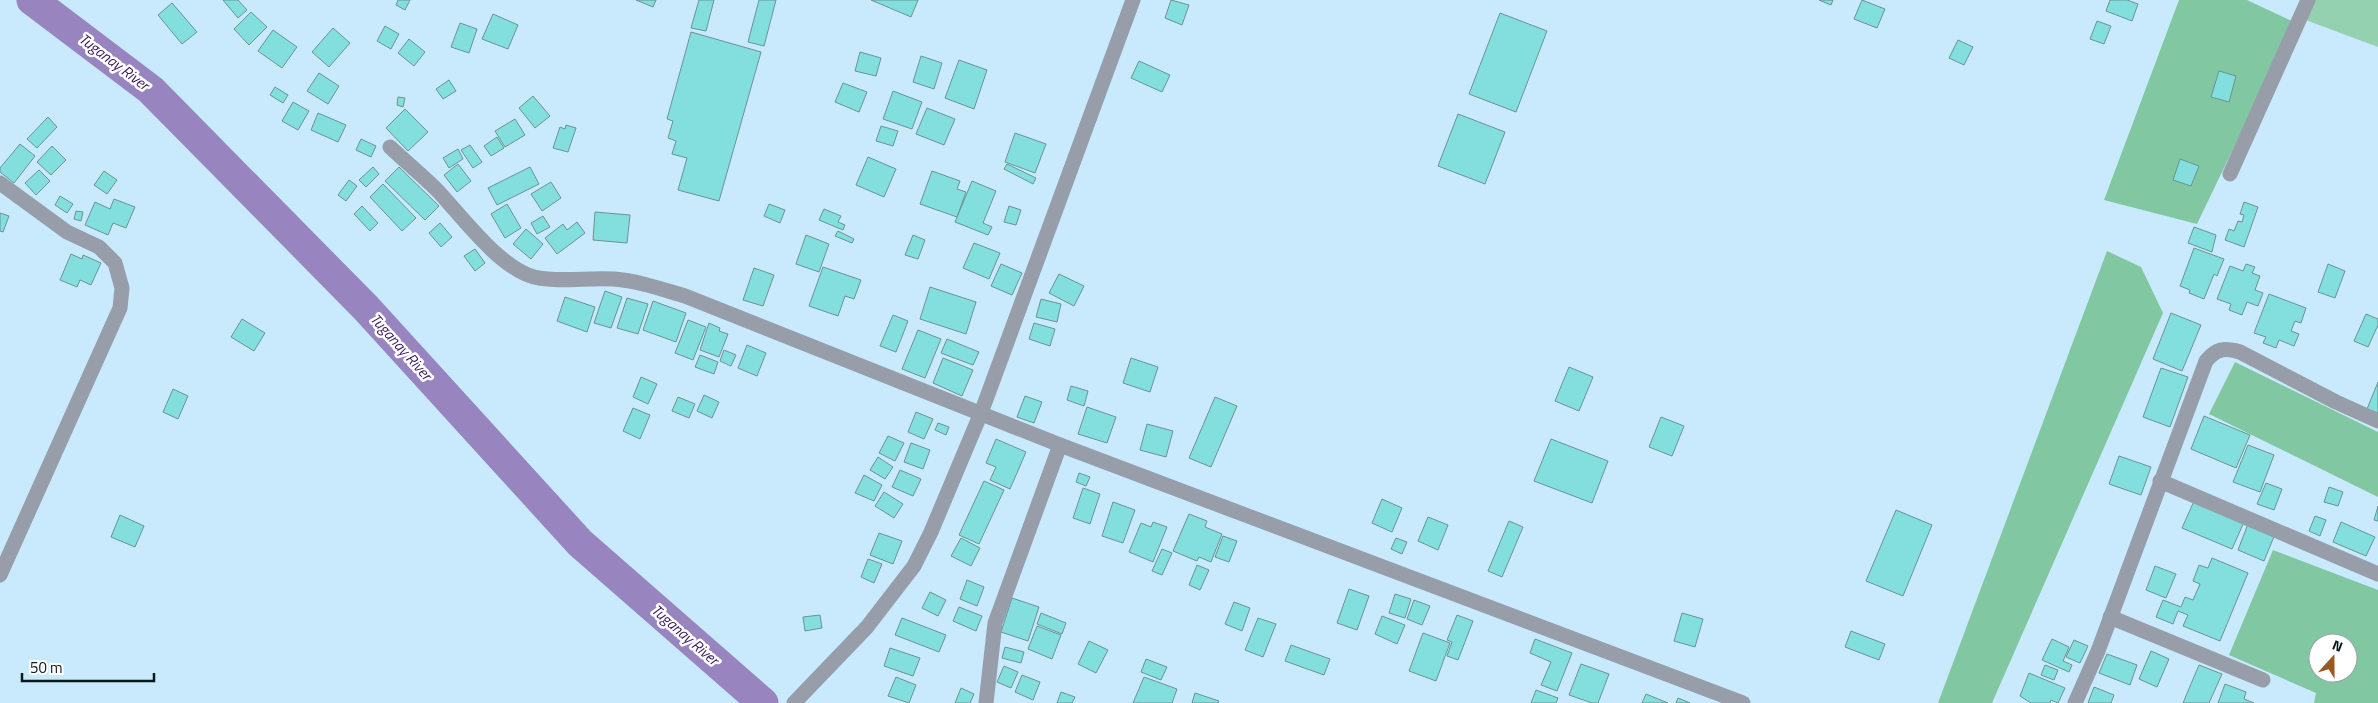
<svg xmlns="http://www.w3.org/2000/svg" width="2378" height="703" viewBox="0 0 2378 703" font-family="'Titillium Web',sans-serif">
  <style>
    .green { fill: #93d1b0 }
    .forest { fill: #81c7a2; fill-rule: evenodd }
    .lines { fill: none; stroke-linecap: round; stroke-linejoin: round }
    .river { stroke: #9884be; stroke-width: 31 }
    .building { fill: #83dfde; stroke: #6b9393 }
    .minor { stroke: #979da9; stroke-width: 15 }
    .labels { text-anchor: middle; stroke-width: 5; stroke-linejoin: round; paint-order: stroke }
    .water-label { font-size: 15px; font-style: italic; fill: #37175e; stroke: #fff }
  </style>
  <rect width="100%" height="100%" fill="#c8eafc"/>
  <path class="green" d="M2312,0H2378V47L2303,19Z"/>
  <g class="forest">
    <path d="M2179,0H2247L2294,22L2197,224L2104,200Z"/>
    <path d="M2107,251L2141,267L2163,313L1992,703H1938Z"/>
    <path d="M2235,362L2378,432V497L2209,414Z"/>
    <path d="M2273,550L2378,590V703H2314L2316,693L2229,655ZM2318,643H2348V673H2318Z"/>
  </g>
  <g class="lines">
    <path class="river" d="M32,0L151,90L366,308L580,543L763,703"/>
  </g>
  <g class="building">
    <path d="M223,0H238L247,10L238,18Z"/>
    <path d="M398,0H410L405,10L396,5Z"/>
    <path d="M636,0H656L653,7Z"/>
    <path d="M699,0H714L706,31L691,28Z"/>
    <path d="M759,0H776L764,46L748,42Z"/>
    <path d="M871,0H918L911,17Z"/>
    <path d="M1171,0L1189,5L1182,25L1165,18Z"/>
    <path d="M1819,0H1833L1831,5Z"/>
    <path d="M1862,0L1885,9L1877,28L1854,19Z"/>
    <path d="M2110,0H2127L2138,4L2132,21L2106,11Z"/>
    <path d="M172,3L197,32L182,44L158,15Z"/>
    <path d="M251,12L267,27L249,45L234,29Z"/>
    <path d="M1500,13L1547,31L1516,112L1469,94Z"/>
    <path d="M493,14L518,25L508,49L482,39Z"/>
    <path d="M2097,21L2111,26L2104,44L2090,39Z"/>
    <path d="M460,23L477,29L469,53L451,47Z"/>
    <path d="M385,26L399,34L391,49L377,41Z"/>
    <path d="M333,28L350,43L329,67L312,52Z"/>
    <path d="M273,30L297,47L282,68L258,51Z"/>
    <path d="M691,32L761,52L719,201L678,190L687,158L672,154L676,141L668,138L673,121L667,119Z"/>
    <path d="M409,39L425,52L414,66L398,53Z"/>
    <path d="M1958,40L1973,47L1964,65L1949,58Z"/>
    <path d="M860,52L881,58L876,76L855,71Z"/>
    <path d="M921,56L942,63L934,89L913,82Z"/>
    <path d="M959,60L987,70L974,109L945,98Z"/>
    <path d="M1139,61L1170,75L1162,92L1131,78Z"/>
    <path d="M2219,71L2236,76L2229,102L2211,97Z"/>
    <path d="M319,73L339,86L328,104L307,91Z"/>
    <path d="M449,80L456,91L443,99L436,89Z"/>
    <path d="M843,83L867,92L859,112L835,102Z"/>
    <path d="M275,87L288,95L283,103L270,95Z"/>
    <path d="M893,91L922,102L912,129L883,119Z"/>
    <path d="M533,96L550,116L535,128L519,108Z"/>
    <path d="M398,97L405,98L403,107L397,105Z"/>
    <path d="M293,102L309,111L298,130L282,121Z"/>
    <path d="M927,108L955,119L944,145L916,134Z"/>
    <path d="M405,109L428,132L408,151L386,128Z"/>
    <path d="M318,113L346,125L338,142L311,130Z"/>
    <path d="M1458,114L1505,132L1485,184L1438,166Z"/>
    <path d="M48,117L57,127L37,148L27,139Z"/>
    <path d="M515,119L525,135L505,147L495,131Z"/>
    <path d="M566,125L576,128L568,152L553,148L560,127L565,129Z"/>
    <path d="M881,126L898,131L893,146L876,141Z"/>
    <path d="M1015,133L1046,144L1035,173L1005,162Z"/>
    <path d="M497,137L504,148L491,156L484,146Z"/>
    <path d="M361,139L376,146L371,157L356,150Z"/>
    <path d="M20,144L35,156L14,183L0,172V168Z"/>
    <path d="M470,145L482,162L473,168L461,150Z"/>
    <path d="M52,146L66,160L51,175L37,162Z"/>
    <path d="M458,149L463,159L449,168L443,158Z"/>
    <path d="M868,157L896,169L884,197L856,185Z"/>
    <path d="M2180,159L2199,166L2191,186L2173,180Z"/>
    <path d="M458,164L471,181L457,192L444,175Z"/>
    <path d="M1007,164L1036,178L1033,184L1004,169Z"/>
    <path d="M373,167L379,174L366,187L359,180Z"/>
    <path d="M399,167L439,206L425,220L385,181Z"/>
    <path d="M530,167L539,184L497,205L488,188Z"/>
    <path d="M39,170L50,181L36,195L25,183Z"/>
    <path d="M104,171L117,180L107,194L94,185Z"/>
    <path d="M932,171L960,181L957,189L966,192L957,217L920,204Z"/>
    <path d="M349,180L357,186L346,201L338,195Z"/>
    <path d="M972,181L996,191L983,223L992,227L988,235L955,222Z"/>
    <path d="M551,182L561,198L542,211L531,194Z"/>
    <path d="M383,184L416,218L402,231L370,197Z"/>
    <path d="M60,196L73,204L67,213L55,205Z"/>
    <path d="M114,199L135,207L126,228L113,223L108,235L85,225L95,202L110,209Z"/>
    <path d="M2244,202L2258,207L2244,247L2225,240L2229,229L2234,231L2238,221L2242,222L2244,215L2240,214Z"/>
    <path d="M507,204L521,228L505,238L491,214Z"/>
    <path d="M769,204L785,210L780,223L764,216Z"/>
    <path d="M362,206L378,223L370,231L354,214Z"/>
    <path d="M1009,206L1021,210L1016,225L1004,222Z"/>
    <path d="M824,209L841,216L838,222L845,225L843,230L819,220Z"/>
    <path d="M76,211L83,212L81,221L74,219Z"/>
    <path d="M595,212L630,215L627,243L593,240Z"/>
    <path d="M0,213L9,216L3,232L0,231Z"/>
    <path d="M543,216L550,227L537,234L531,223Z"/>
    <path d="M577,222L585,233L557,254L545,238L563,224L567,230Z"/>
    <path d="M440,223L452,237L441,247L429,233Z"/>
    <path d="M2194,227L2216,235L2212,252L2188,243Z"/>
    <path d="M526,229L543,244L531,259L513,244Z"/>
    <path d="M838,231L854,239L852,243L835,236Z"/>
    <path d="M806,235L829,244L819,272L796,264Z"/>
    <path d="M913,235L925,240L918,259L905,255Z"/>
    <path d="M974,243L1000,253L989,279L963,268Z"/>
    <path d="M2194,248L2224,259L2217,276L2214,274L2204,299L2189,293L2190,290L2180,286Z"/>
    <path d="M475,249L485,263L475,271L464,256Z"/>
    <path d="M71,254L82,259L83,255L101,263L91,285L80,280L77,287L60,280Z"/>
    <path d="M1001,264L1022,273L1012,295L991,286Z"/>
    <path d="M2246,264L2255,267L2252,273L2260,276L2255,290L2263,293L2258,306L2247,302L2242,315L2229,310L2231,304L2217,299L2230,266L2243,271Z"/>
    <path d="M2328,264L2345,271L2335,298L2318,292Z"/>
    <path d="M823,267L861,280L854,299L845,296L838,316L809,306Z"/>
    <path d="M754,268L774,275L763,306L743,300Z"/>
    <path d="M1059,274L1084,286L1074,306L1049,293Z"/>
    <path d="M930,287L976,302L966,334L920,319Z"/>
    <path d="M605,291L622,297L611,328L594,323Z"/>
    <path d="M2269,294L2306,308L2301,323L2295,321L2291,331L2299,334L2294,346L2279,340L2276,348L2263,343L2266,337L2254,333Z"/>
    <path d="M565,297L595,307L587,332L557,321Z"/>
    <path d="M627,298L648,304L638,334L617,328Z"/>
    <path d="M1041,299L1061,304L1057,322L1036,317Z"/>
    <path d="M653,301L686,313L676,342L643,330Z"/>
    <path d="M2171,313L2201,325L2182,371L2153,359Z"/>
    <path d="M2366,314L2378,319V325L2368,347L2354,341Z"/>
    <path d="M893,315L908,321L896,352L880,346Z"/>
    <path d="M242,319L265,333L254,351L231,337Z"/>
    <path d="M688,320L706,327L693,360L675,353Z"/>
    <path d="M709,323L720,328L719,331L728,334L719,357L700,350Z"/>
    <path d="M1034,323L1055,329L1050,346L1029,339Z"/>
    <path d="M918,330L941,339L925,378L902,369Z"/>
    <path d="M947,339L979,352L973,365L941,353Z"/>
    <path d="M747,345L766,353L757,376L738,368Z"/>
    <path d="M724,350L736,355L731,366L720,361Z"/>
    <path d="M700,355L718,362L714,374L695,367Z"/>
    <path d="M943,358L973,370L962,396L933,383Z"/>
    <path d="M1131,358L1158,367L1150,392L1123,383Z"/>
    <path d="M1569,367L1593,377L1579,411L1555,401Z"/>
    <path d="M2161,368L2188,377L2170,427L2143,417Z"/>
    <path d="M641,377L657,384L648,404L633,397Z"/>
    <path d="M2378,382V413L2367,409Z"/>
    <path d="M1071,386L1088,391L1084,406L1067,400Z"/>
    <path d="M173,389L188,396L178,419L163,412Z"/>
    <path d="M704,395L719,402L712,418L697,411Z"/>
    <path d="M1025,396L1042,402L1034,423L1017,417Z"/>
    <path d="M678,397L695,404L689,418L672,411Z"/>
    <path d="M1215,397L1237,406L1211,467L1189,458Z"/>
    <path d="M1087,407L1116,417L1107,443L1078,434Z"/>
    <path d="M633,408L650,415L640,439L623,431Z"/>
    <path d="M916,412L933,419L924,439L908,432Z"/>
    <path d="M2204,416L2250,435L2236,468L2191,449Z"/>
    <path d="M1661,417L1684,426L1672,456L1649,447Z"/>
    <path d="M938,423L949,427L946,435L935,430Z"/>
    <path d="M1147,424L1173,431L1166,457L1140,450Z"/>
    <path d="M888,436L904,443L895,461L879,453Z"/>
    <path d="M996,439L1026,452L1010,489L990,480L996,467L986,463Z"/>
    <path d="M1551,439L1608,461L1592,503L1534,481Z"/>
    <path d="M911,443L930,450L923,469L904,462Z"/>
    <path d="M2248,445L2274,455L2260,492L2233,482Z"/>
    <path d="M2119,456L2151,467L2141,495L2109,484Z"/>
    <path d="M878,457L893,467L885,479L870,470Z"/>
    <path d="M900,470L921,479L913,496L892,487Z"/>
    <path d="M1079,473L1090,477L1086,486L1076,482Z"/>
    <path d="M864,475L882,485L874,501L855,493Z"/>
    <path d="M984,481L1004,490L979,544L959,535Z"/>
    <path d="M2266,483L2282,489L2274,510L2257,504Z"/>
    <path d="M2329,487L2343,492L2338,506L2324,502Z"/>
    <path d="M1083,488L1100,494L1090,524L1073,518Z"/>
    <path d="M884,492L903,504L894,518L875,506Z"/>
    <path d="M1382,499L1402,508L1392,532L1372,523Z"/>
    <path d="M2194,501L2244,522L2232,549L2182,528Z"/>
    <path d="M1113,502L1135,510L1123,543L1102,536Z"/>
    <path d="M2378,506V521L2374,520Z"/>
    <path d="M1896,510L1932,525L1903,596L1866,581Z"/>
    <path d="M1189,514L1207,521L1205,527L1222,534L1211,562L1199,557L1197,561L1173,551Z"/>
    <path d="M120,515L144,526L135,547L111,537Z"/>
    <path d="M2315,516L2326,520L2320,536L2309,531Z"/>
    <path d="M1428,517L1448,525L1438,550L1418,541Z"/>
    <path d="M1509,521L1523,527L1502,577L1488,571Z"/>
    <path d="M1153,522L1167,527L1153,562L1129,552L1141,523L1151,527Z"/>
    <path d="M2341,522L2375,537L2366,556L2333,542Z"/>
    <path d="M2248,524L2275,534L2264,561L2238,550Z"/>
    <path d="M879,533L902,541L893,564L870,555Z"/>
    <path d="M1223,536L1237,541L1229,562L1215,557Z"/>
    <path d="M961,538L980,548L971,566L951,556Z"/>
    <path d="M1396,538L1407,542L1402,554L1391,549Z"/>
    <path d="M1162,549L1172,553L1162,575L1152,571Z"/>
    <path d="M2212,558L2248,573L2220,641L2183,626L2188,615L2178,611L2173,624L2156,617L2163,600L2181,607L2185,597L2193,600L2200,584L2193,581L2199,565L2208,568Z"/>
    <path d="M868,559L882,564L874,583L861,577Z"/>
    <path d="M1197,565L1209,570L1200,590L1189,585Z"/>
    <path d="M2155,566L2176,574L2166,598L2146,590Z"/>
    <path d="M967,580L984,587L977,606L960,599Z"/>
    <path d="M1349,589L1369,596L1357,630L1337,623Z"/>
    <path d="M930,592L946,600L938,616L922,608Z"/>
    <path d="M1395,594L1411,599L1405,618L1389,613Z"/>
    <path d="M1012,598L1039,607L1028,641L1001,632Z"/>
    <path d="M1414,600L1430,606L1422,625L1407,619Z"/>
    <path d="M1234,602L1250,608L1242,631L1225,624Z"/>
    <path d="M959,607L982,616L976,631L953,621Z"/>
    <path d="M1041,613L1066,623L1062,634L1037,624Z"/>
    <path d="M1682,613L1703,619L1695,647L1674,641Z"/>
    <path d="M820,615L822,628L805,631L803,617Z"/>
    <path d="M1457,615L1473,621L1458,660L1447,656L1452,642L1447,640Z"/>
    <path d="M1382,616L1405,625L1397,644L1375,634Z"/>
    <path d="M902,618L946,635L939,652L895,635Z"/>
    <path d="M1258,618L1276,624L1263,657L1245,650Z"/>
    <path d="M1037,626L1061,635L1052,659L1028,649Z"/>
    <path d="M1851,631L1885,644L1879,660L1845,647Z"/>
    <path d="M1423,633L1450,643L1436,681L1409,671Z"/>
    <path d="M1535,639L1572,653L1557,691L1541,685L1551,662L1530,653Z"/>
    <path d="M2052,639L2069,647L2063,661L2072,665L2069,672L2042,660Z"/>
    <path d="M2074,640L2088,646L2080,663L2066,657Z"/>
    <path d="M1089,641L1108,650L1096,673L1078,664Z"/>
    <path d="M1291,645L1330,659L1324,675L1285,661Z"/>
    <path d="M1005,647L1024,652L1021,663L1002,658Z"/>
    <path d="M890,648L920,658L913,676L884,666Z"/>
    <path d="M2151,651L2169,659L2157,687L2139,679Z"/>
    <path d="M2107,654L2137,665L2130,685L2099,673Z"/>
    <path d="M1146,659L1167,667L1161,680L1141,672Z"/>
    <path d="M1581,664L1609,674L1598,703H1592L1569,695Z"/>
    <path d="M2045,665L2058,670L2054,680L2041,675Z"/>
    <path d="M2199,665L2222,674L2209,703H2183Z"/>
    <path d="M1004,666L1018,672L1011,688L997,682Z"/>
    <path d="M2029,673L2065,688L2058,703L2051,700L2050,703H2031L2020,696Z"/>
    <path d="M1022,675L1040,682L1033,700L1015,692Z"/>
    <path d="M896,677L916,685L909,703L888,696Z"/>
    <path d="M1144,677L1177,689L1172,703H1133Z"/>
    <path d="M2225,684L2246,692L2244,699L2254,703H2218Z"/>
    <path d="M2094,687L2114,695L2111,703H2088Z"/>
    <path d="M961,688L974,694L970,703H955Z"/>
    <path d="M1536,690L1558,698L1556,703H1531Z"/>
    <path d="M1061,692L1075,697L1072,703H1057Z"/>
    <path d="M1195,693L1219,701L1218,703H1192Z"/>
    <path d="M1646,694L1668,703H1642Z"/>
    <path d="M1678,698L1690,703H1676Z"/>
  </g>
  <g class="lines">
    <g class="minor">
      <path d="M390,147C406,162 423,176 438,191C462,217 500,268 534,277C560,283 588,277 614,279C639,281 661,289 685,296L1060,445L1743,703"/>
      <path d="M2230,174L2308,0"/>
      <path d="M0,183L67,232L99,247L115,263L122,288L120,308L0,575"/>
      <path d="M2160,481L2378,574"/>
      <path d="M2110,617L2263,680"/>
      <path d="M794,703L867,627L914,566L931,532L981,413L1133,0"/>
      <path d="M986,703L995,623L1060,445"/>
      <path d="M2075,703L2098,651L2206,361C2216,349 2224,347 2240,352L2336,402L2378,421"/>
    </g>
  </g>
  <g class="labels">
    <g class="water-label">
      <text transform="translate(114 62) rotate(37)" y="5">Tuganay River</text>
      <text transform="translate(401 347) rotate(48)" y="5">Tuganay River</text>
      <text transform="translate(685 635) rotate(41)" y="5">Tuganay River</text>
    </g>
  </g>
  <g transform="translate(2333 658) rotate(21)"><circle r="24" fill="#ffffff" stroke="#9da3a5"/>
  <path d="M0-4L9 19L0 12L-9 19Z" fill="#995824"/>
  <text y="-8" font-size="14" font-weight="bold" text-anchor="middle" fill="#0b181e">N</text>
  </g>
  <path d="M22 673v8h132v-8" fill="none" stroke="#0b181e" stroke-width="2.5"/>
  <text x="30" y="673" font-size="15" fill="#0b181e" stroke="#ffffff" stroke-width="4" paint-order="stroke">50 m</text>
</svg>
